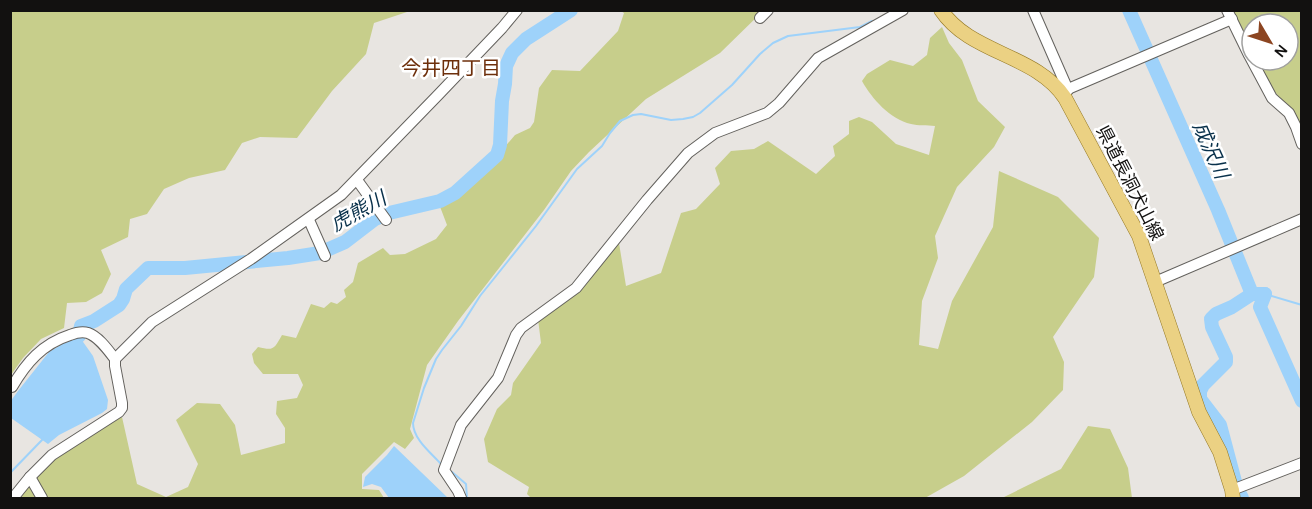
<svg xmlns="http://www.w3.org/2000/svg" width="1312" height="509" viewBox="0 0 1312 509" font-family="Karla,'Noto Sans JP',sans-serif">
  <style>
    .green { fill: #c7ce8b }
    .water { fill: #9ed2fa }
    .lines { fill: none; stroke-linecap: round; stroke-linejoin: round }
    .stream { stroke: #9ed2fa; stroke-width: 2 }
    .river { stroke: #9ed2fa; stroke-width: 14 }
    .minor-casing { stroke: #63615d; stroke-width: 12 }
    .major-casing { stroke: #967a25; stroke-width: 15 }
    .minor { stroke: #fff; stroke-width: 10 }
    .major { stroke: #ebd183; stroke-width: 14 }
    .labels { text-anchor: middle; stroke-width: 5; stroke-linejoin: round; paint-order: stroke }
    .street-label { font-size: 18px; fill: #121110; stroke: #fff }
    .neighbourhood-label { font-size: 20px; fill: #6d2f0b; stroke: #fff }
    .water-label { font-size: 20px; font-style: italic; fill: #08304a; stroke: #fff }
  </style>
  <rect width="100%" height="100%" fill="#e8e5e1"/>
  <g class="green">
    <path d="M11,10H408V11L407,12L374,23L366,54L332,91L297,138L260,137L242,143L225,170L189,178L164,189L147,214L130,219L128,237L101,250L111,274L102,293L86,302L67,303L64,328L41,339L23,358L11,375Z"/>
    <path d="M621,11H763L720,53L646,99L589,152L571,171L544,210L458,321L427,365L410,429L414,438L405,449L394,442L362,474V489L379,490L384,498H21C41,458 84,438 122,417L137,484L166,497L188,487L198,464L176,420L197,403L220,404L235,425L241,455L285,443V428L276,414L277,401L297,398L303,385L298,374H263L254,363L252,354L258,347C274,351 274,349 282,335L296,338L311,304L324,308L331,302L337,304L346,297L344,290L353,282L358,263L383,248L390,255L405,254L436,239L447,225L439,204L454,197L491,163L515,135L530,128L534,122L539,88L552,70L580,71L618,31L624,13Z"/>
    <path d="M1233,11H1301V132L1293,112L1273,90L1258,60H1288V24H1252V48Z"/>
    <path d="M942,27L949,43L962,60L978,101L1005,127L994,147L957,187L935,236L938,258L922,301L919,345L938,349L952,301L993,227L999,171L1058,197L1099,238L1094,277L1053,337L1064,362L1063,390L1032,422L964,476L925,498H531L527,494L529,487L488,462L484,439L497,409L511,395L513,383L541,343L538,319L579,291L619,243L626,286L661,273L681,213L696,209L720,184L715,168L731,151L754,149L768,141L816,174L835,156L833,146L849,134V121L859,117L872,122L896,144L929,155L935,126C927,125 918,126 911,124C890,119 872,99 862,81L867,74L890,60L913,66L927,55L930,38Z"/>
    <path d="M1088,426L1110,429L1128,468L1132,498H1002L1061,469Z"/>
  </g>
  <g class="water">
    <path d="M82,336L81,339L93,356L108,400L107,409L102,413L59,435L48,444L11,418L10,402L18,391L49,352L64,343Z"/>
    <path d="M394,446L448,498H389L381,487L372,484L363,487L365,477L387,455Z"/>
  </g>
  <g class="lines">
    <g class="stream">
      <path d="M1265,294L1302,305"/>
      <path d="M74,328L81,326"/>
      <path d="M441,464C431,453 413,439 413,423L424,388L436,359L442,350L461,326L480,296L536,226L577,169L602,146L610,133L620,121L633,115L641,114L671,120L683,119L693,117L700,113L732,85L760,54L773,43L788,36L860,27L872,21"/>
      <path d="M452,472L466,484L467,498"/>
      <path d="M10,473L42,440L43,437"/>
    </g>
    <g class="river">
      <path d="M1129,10L1218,210L1252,294H1265"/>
      <path d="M1265,294L1260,307L1302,401"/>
      <path d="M79,336L81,326L94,321L119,305L123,299L126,289L148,268H185L288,258L320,253L345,242L375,219L389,213L440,201L455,193L497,155L500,145L502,101L505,84L506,66L512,53L526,39L571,10"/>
      <path d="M1242,498L1237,489L1220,425L1200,399V391L1203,385L1226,362V357L1212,327L1211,319L1216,314L1232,307L1252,294H1260"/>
    </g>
    <defs>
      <g id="minor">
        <path d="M1033,10L1068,90"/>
        <path d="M1227,10L1249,55L1272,98L1289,113L1296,127L1302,144"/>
        <path d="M760,18L768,10"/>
        <path d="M1061,92L1232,19"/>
        <path d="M357,180L386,220"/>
        <path d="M309,220L325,256"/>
        <path d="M1155,282L1302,219"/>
        <path d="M115,359L152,322L251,259L341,195L439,94L502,28L517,10"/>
        <path d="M10,387H12C26,363 42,344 70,335C75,333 82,331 88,333C99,337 108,350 115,359V366L122,403V408L119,412L52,455L30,477L13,498"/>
        <path d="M30,477L42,498"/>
        <path d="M1232,490L1302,463"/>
        <path d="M461,498L458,491L444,470L461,425L498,378L516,335L521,328L576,288L647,200L688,153L715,133L767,113L779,103L818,58L903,10"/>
      </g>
      <path id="major" d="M941,10C970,54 1036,54 1065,98L1139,236L1199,412L1220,452L1232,490L1233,498"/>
    </defs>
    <use href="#minor" class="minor-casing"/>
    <use href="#major" class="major-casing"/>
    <use href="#minor" class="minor"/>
    <use href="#major" class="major"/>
  </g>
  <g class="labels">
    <g class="street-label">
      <text transform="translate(1130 183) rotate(63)" y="6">県道長洞犬山線</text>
    </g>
    <g class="neighbourhood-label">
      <text x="451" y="75">今井四丁目</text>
    </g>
    <g class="water-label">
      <text transform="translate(1211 150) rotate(66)" y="7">成沢川</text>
      <text transform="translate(358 211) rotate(-29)" y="7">虎熊川</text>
    </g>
  </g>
  <rect width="1312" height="509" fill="none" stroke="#121110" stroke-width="24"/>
  <g transform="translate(1270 42) rotate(129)"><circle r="28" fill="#ffffff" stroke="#a0a09f" stroke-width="1.5"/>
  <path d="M0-4.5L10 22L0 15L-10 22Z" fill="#8c4521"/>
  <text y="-9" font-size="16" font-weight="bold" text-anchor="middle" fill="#121110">N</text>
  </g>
</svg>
